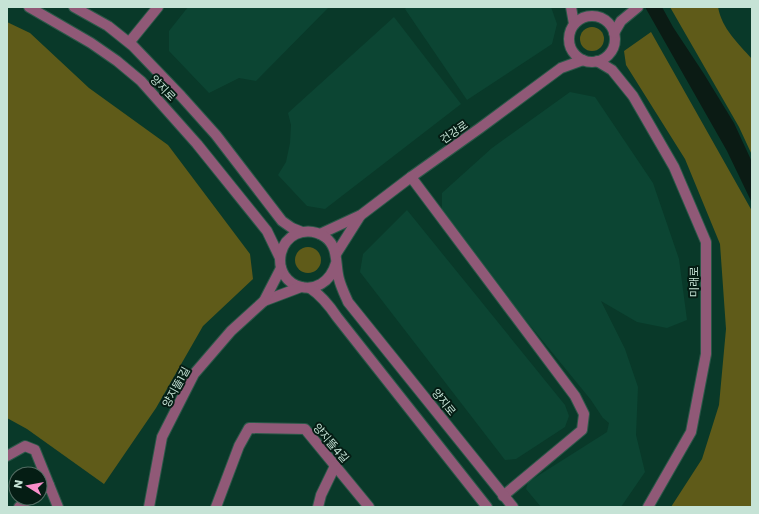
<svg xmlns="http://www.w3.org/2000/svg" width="759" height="514" viewBox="0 0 759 514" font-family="Poppins,'Noto Sans KR',sans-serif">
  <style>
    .built { fill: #0c4533 }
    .green { fill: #5f5b19 }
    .water { fill: #0b1b14 }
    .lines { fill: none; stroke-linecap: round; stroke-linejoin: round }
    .minor-casing { stroke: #2b5848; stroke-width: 12 }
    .tertiary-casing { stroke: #2b5848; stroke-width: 12 }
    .minor { stroke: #905977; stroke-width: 10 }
    .tertiary { stroke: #905977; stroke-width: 10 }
    .labels { text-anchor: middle; stroke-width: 4; stroke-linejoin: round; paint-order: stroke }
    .street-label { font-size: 11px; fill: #c6e3d6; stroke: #051d14 }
  </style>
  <rect width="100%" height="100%" fill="#093929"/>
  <g class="built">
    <path d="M188,7H329L256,81L239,78L209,93L169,51V31Z"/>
    <path d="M407,7H551L557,24L552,44L467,100L405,9Z"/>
    <path d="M394,17L461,104L325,209L307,206L278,175L286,162L290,143L291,125L288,113Z"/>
    <path d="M570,92L595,97L653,183L679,259L687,320L667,328L637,322L601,301L625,349L638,387L636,435L645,472L621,507H541L526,489L528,482L607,432L609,423L603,418L591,400L442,218V193L492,148Z"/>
    <path d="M407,210L565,405L569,416L565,427L516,459L505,460L360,272L363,254Z"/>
  </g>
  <g class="green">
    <path d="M670,7H718C722,29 738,43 752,59V155L739,127Z"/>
    <path d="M7,22L30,33L89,88L168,145L250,254L253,279L203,326L156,408L104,484L27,429L7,418Z"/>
    <circle cx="592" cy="39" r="12"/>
    <path d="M651,32L752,211V507H671L702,459L719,405L726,329L720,244L685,159L626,65L624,51Z"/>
    <circle cx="308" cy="260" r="13"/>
  </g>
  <path class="water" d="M645,7H662L673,27L704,74L734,123L752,162V203L727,151Z"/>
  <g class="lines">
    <defs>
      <g id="minor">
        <path d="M132,39L158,7"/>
        <path d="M411,177L575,396L584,414L582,430L503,496"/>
        <path d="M7,456L25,446L35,450L58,507"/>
        <path d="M40,491L49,485"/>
        <path d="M19,507L30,498"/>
        <path d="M216,507L239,446L249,428L305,429L369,507"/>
        <path d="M318,507L321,495L335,466"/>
      </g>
      <g id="tertiary">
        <path d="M29,7L91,43L117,61L141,81L197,144L267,231L280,258"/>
        <path d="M74,7L108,26L133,46L181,96L216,135L282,221L292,228L302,232"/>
        <path d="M571,7L574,24"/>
        <circle cx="592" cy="39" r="23"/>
        <path d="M614,33L621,21L638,7"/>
        <path d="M597,61L612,70L633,96L674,167L706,242V354L691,432L648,507"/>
        <path d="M320,234L361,215L411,177L480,128L561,68L583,60"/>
        <path d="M336,254L360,216"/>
        <path d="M336,263C324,304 273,289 281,253C283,245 288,238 296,234C306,230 316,231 325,237C339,247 335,265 339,279C341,287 345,295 348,302L513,507"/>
        <path d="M310,288C322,296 329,305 337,317L487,507"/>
        <path d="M264,301L301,287"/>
        <path d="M149,507L162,437L194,374L231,331L264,301L281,268"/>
      </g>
    </defs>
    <use href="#minor" class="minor-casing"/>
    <use href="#tertiary" class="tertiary-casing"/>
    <use href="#minor" class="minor"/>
    <use href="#tertiary" class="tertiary"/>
  </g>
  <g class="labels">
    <g class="street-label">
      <text transform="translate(163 88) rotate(46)" y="4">양지로</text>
      <text transform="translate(454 132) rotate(-35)" y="4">건강로</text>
      <text transform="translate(694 282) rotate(-90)" y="4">미래로</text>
      <text transform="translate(176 387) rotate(-61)" y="4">양지뜰1길</text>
      <text transform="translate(444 402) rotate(51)" y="4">양지로</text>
      <text transform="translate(331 443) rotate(49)" y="4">양지뜰4길</text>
    </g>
  </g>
  <rect width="759" height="514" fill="none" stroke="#c6e3d6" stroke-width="16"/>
  <g transform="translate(28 486) rotate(281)"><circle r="19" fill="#051d14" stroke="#526c62"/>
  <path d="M0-3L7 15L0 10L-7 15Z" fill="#f98fca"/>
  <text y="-6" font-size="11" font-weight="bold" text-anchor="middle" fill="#c6e3d6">N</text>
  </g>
</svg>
